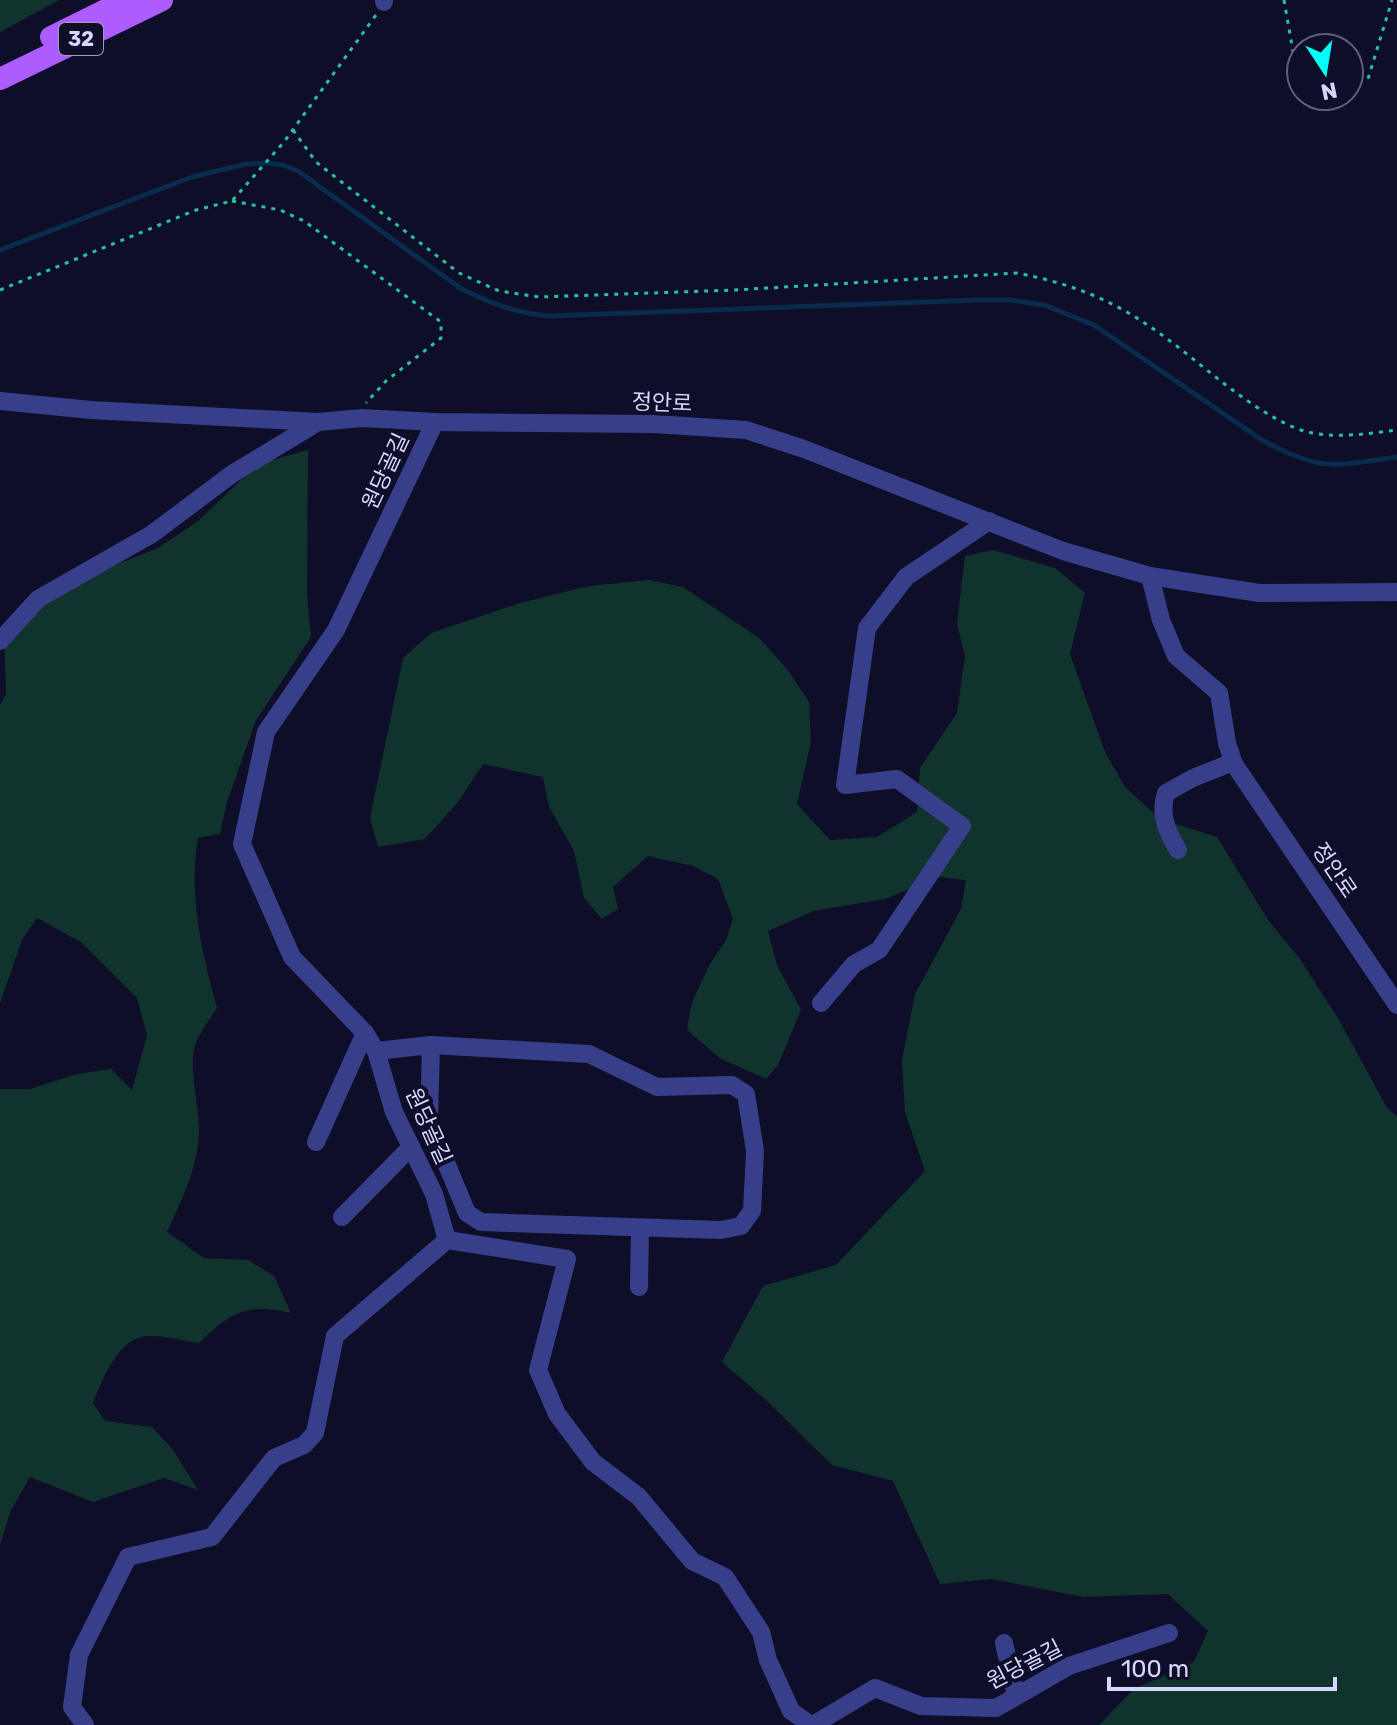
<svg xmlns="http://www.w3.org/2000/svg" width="1397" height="1725" viewBox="0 0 1397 1725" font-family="Rubik,'Noto Sans KR',sans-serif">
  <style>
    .green { fill: #11332d }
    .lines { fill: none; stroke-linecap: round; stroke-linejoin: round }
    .stream { stroke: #092b4d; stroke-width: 5 }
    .path { stroke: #28c1a3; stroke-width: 3; stroke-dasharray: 4 6; stroke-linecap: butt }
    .minor { stroke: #373f8a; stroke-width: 18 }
    .major { stroke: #ad5dff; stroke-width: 22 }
    .labels { text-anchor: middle; stroke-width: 8; stroke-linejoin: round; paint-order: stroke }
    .shield { fill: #0f0e29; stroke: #9a9bbf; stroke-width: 2 }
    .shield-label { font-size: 20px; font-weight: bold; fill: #d6d7ff }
    .street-label { font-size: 22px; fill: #d6d7ff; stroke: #0f0e29 }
  </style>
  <rect width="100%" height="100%" fill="#0f0e29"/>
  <g class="green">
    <path d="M0,0H59L0,32Z"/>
    <path d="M308,450L307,594L311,637L256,720L227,802L220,834L198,838C188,895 202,953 217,1008C211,1018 202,1029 197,1040C185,1066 203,1112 198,1144C194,1177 180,1203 167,1232L204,1258L248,1260L274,1276L291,1313C246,1303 231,1312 199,1343C183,1341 164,1335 148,1336C119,1336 102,1380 93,1403L105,1421L152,1427L173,1450L198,1490L164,1478L93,1502L30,1477L11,1510L0,1545V1089H30L77,1074L111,1069L132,1090L147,1035L137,998L81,942L37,918L22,940L0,1003V705L6,694L4,632L44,599L98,572L158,548L198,521L242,479L269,461Z"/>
    <path d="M993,550L1055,568L1085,593L1070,654L1105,752L1125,787L1160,819L1217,837L1268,920L1300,959L1339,1020L1387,1108L1397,1116V1725H1099L1134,1689L1194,1662L1208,1631L1168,1594L1083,1597L992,1579L940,1584L893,1481L832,1465L766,1400L722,1362L763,1286L836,1265L925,1171L905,1112L902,1060L915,994L961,909L966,880L940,877L885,899L813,911L768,931L777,965L801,1010L778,1065L766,1079L721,1059L687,1030L692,1002L710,964L726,940L733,919L718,879L693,866L648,856L613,887L618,909L602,919L584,898L574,851L549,807L543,777L483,764L458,802L425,839L378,847L370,818L403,658L431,633L520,603L589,586L649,580L683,587L759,638L787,669L809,702L811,741L797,804L830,840L877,837L917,812L920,768L957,713L965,656L957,624L965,556Z"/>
  </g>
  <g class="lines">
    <path class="stream" d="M0,250L192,177L246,164L268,163L283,165L298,171L460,288C489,303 516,313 549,316L978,300H1011L1044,305L1094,325L1262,440C1320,472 1334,466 1397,457"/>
    <g class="path">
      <path d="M1284,0L1294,57L1301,61"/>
      <path d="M1349,84L1368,79L1392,0"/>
      <path d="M293,130L316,162L339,180L459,273L499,291L539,297L735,290L1017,273C1068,283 1109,298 1152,328C1199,360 1241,404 1293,427C1325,441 1364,434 1397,430"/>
      <path d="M232,201L280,210L304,221L441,322V338L386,381L366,403"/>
      <path d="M0,290L196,210L232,201L284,142L376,15"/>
    </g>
    <g class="minor">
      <path d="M384,0V2"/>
      <path d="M0,401L91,410L318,422L362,418L435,422L654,424L746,430L804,449L1063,551L1150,576L1259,593L1397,592"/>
      <path d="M435,422L336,630L266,732L242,844L292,957L365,1033L376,1051L394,1112L434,1194L447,1240L567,1259L538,1370L557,1414L593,1462L639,1497L692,1561L725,1577L761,1632L768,1660L791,1711L811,1725"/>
      <path d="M1150,576L1161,620L1176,656L1219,693L1227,743L1234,764L1397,1005"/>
      <path d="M0,641L38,599L152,534L232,474L318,422"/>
      <path d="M1178,850C1167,832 1159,814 1166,793L1193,778L1233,762"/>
      <path d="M821,1003L854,964L879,950L962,826L897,779L845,785L867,628L906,577L989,521"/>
      <path d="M376,1051L431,1045L589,1054L657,1087L732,1085L746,1094L755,1151L752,1211L741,1226L721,1230L481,1222L467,1213L429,1122L431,1045"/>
      <path d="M316,1142L365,1033"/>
      <path d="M342,1217L411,1147"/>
      <path d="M639,1287L640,1228"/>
      <path d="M1004,1643L1016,1696"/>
      <path d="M85,1725L72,1707L79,1655L128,1557L212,1537L274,1458L304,1445L315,1433L335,1336L447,1240"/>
      <path d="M813,1725L875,1688L921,1706L996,1708L1069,1666L1169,1633"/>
    </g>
    <g class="major">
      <path d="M51,37L126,0"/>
      <path d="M0,79L162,0"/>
    </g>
  </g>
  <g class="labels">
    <rect class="shield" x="59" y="23" width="44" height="32" rx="6"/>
    <g class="shield-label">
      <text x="81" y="46">32</text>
    </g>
    <g class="street-label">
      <text transform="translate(662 402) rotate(2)" y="8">정안로</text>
      <text transform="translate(385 471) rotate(-65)" y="8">원당골길</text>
      <text transform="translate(1335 870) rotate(56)" y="8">정안로</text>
      <text transform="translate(429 1126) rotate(66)" y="8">원당골길</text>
      <text transform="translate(1024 1664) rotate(-27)" y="8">원당골길</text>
    </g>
  </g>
  <g transform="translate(1325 72) rotate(168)"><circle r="38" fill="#0f0e29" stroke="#5f5e7f" stroke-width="2"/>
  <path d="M0-6L14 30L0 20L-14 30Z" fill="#02fff7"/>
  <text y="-12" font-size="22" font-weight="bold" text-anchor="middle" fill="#d6d7ff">N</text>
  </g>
  <path d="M1109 1677v12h226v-12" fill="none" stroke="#d6d7ff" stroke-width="4"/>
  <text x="1121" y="1677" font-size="24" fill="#d6d7ff" stroke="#0f0e29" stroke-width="6" paint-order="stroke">100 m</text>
</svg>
